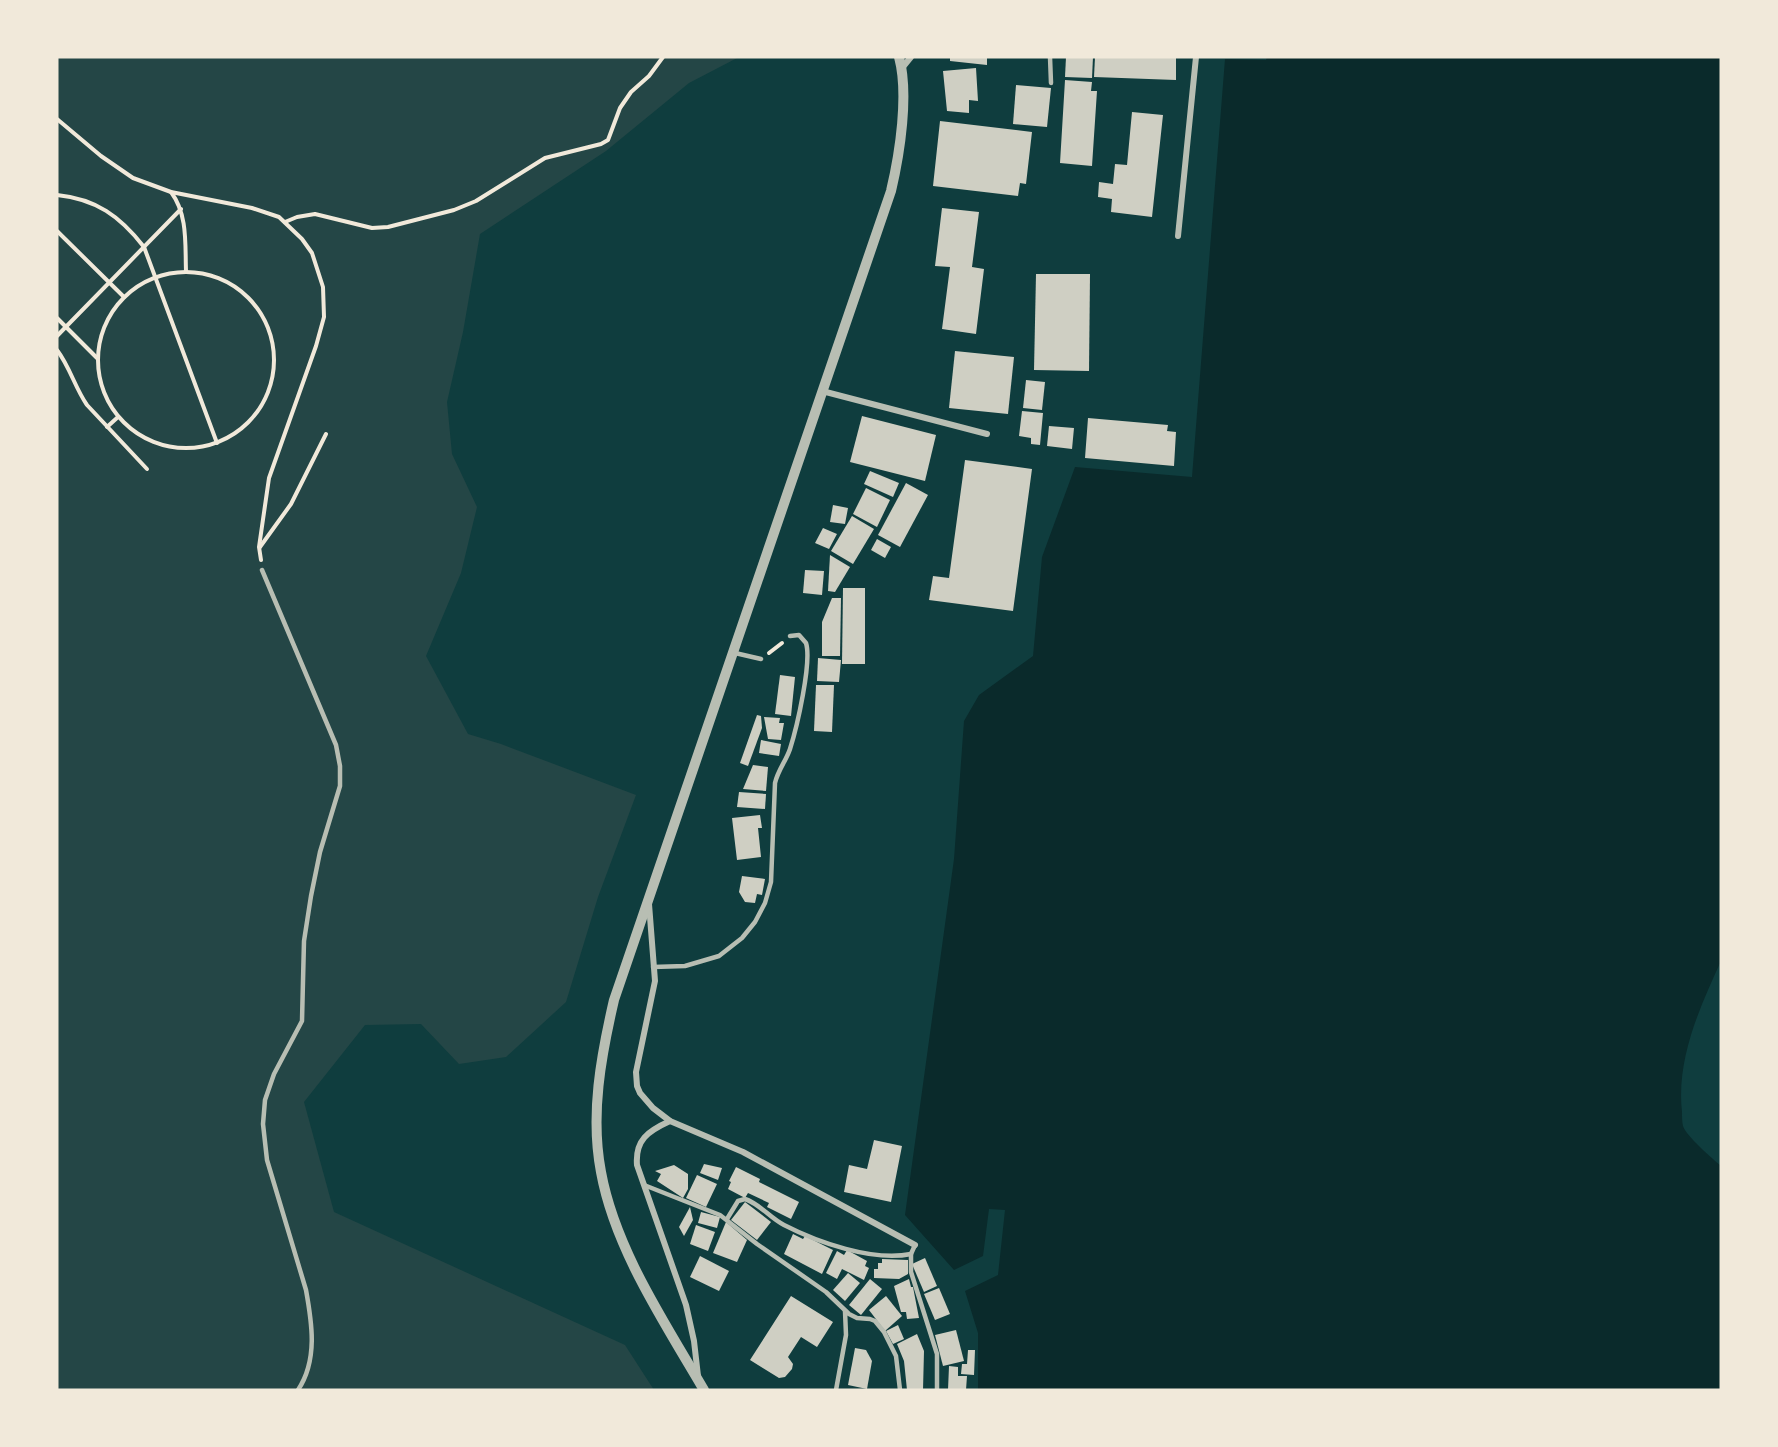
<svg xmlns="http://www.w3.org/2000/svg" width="1778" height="1447" viewBox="0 0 1778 1447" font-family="'DejaVu Sans',sans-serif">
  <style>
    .green { fill: #244646 }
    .water { fill: #0a2a2b }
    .building { fill: #cfcfc3 }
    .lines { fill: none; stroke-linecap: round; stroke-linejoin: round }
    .path { stroke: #f1e9da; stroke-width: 4 }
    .service { stroke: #b8beb3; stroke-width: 4.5 }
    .minor { stroke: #b8beb3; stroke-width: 6 }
    .tertiary { stroke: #b8beb3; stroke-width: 10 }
  </style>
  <rect width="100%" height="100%" fill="#0f3d3e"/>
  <path class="green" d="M57,57H739L689,83L606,151L480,234L463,332L447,402L452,454L477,507L461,573L426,656L468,734L501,744L636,795L598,897L566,1002L506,1057L459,1064L421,1024L365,1025L304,1102L334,1212L625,1345L654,1390H57Z"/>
  <path class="water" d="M1267,57H1721V961C1700,1007 1676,1059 1682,1112C1682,1116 1682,1122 1683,1126C1686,1136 1712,1158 1721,1166V1390H978V1333L965,1291L998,1275L1005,1210L989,1209L983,1256L954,1270L905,1215L954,859L964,721L979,695L1033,656L1042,557L1075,467L1192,477L1225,59L1266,60Z"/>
  <g class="building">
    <path d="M950,57H987V65L950,61Z"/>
    <path d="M1066,57H1093L1092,78L1065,77Z"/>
    <path d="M1095,57H1176V80L1094,77Z"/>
    <path d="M976,68L978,101L969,100V113L947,111L943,71Z"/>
    <path d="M1065,80L1092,82L1091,91H1097L1092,166L1060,163Z"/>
    <path d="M1016,85L1051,88L1047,127L1013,124Z"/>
    <path d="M1132,112L1163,115L1152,217L1111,212L1112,199L1098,197L1099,182L1113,184L1115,164L1127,165Z"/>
    <path d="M940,121L1032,132L1026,184L1020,183L1018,196L933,186Z"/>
    <path d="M942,208L979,212L972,267L984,269L976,334L942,329L950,267L935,266Z"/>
    <path d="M1036,274H1090L1089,371L1034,370Z"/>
    <path d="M955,351L1014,357L1008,414L949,408Z"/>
    <path d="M1026,380L1045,382L1042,410L1023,408Z"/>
    <path d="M1022,411L1043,413L1040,445L1031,444V438L1019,436Z"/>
    <path d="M862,416L936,435L925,481L850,462Z"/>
    <path d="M1088,418L1168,425L1167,431L1176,432L1174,466L1085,458Z"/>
    <path d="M1049,426L1074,428L1072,449L1047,446Z"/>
    <path d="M965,460L1032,469L1013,611L929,600L933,576L949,578Z"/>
    <path d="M870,471L899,483L893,497L864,484Z"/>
    <path d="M906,483L928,495L900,547L878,535Z"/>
    <path d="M866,488L890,500L877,527L853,514Z"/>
    <path d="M833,505L848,508L845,524L830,522Z"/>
    <path d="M852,516L874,529L853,564L831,551Z"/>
    <path d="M823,528L837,534L829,549L815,543Z"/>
    <path d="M877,539L891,547L885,558L871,550Z"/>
    <path d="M830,555L850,567L835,592L828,591Z"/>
    <path d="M805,570L824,571L822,595L803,593Z"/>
    <path d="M843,588H865V664H842Z"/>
    <path d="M832,598H841L840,656H822V622Z"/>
    <path d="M818,658L841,660L839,682L817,681Z"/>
    <path d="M780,675L795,677L791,716L775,714Z"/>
    <path d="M816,685H834L832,732L814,731Z"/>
    <path d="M757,715L761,716L762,728L748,766L740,763Z"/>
    <path d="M764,717L780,718L779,723H784L781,740L768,739Z"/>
    <path d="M761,740L781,744L779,756L759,753Z"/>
    <path d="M753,765L768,767L766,791L743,789Z"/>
    <path d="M739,792L766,794L765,809L737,807Z"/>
    <path d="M760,815L762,828H758L761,857L737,860L732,818Z"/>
    <path d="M742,876L765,879L762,895L757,894L755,903L745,902L739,892Z"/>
    <path d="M874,1140L902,1146L891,1202L844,1192L849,1165L867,1169Z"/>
    <path d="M704,1164L722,1168L718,1180L700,1173Z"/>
    <path d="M674,1165L688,1174V1189L683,1198L657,1181L661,1174L655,1171Z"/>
    <path d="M736,1167L760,1179L759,1182L799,1202L791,1219L767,1207L769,1203L748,1193L745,1198L728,1189L731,1182L729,1181Z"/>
    <path d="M697,1175L717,1184L706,1207L686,1198Z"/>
    <path d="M745,1202L771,1222L757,1240L731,1220Z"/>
    <path d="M690,1207L693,1220L684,1236L679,1227Z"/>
    <path d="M701,1212L720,1217L717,1228L698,1223Z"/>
    <path d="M726,1222L747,1240L737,1262L713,1253Z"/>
    <path d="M696,1225L715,1232L708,1251L690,1244Z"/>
    <path d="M793,1234L803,1239L805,1236L833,1250L822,1274L784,1254Z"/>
    <path d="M847,1250L867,1261L865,1266L869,1268L864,1280L842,1269L837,1279L826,1273L837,1251L844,1255Z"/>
    <path d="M700,1256L729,1271L719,1291L690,1277Z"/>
    <path d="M925,1258L937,1286L924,1292L912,1264Z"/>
    <path d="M882,1259L908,1260V1274L899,1279L874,1278V1269H878V1263H882Z"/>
    <path d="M848,1273L860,1283L845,1301L833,1290Z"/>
    <path d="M870,1279L882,1289L861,1315L849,1305Z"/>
    <path d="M909,1279L911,1287H913L919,1318L907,1319L906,1312H901L894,1286Z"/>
    <path d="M939,1288L950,1314L935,1320L924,1294Z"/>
    <path d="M791,1296L833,1322L817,1347L801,1337L788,1357L793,1364L792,1369L785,1377L779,1378L750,1360Z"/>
    <path d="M886,1296L902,1316L885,1331L869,1310Z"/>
    <path d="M898,1325L904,1339L893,1344L886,1331Z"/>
    <path d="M956,1330L964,1361L943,1366L935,1335Z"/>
    <path d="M917,1334L924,1351L923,1390H907L904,1361L897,1344Z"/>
    <path d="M855,1348L866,1350L872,1361L867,1389L848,1385Z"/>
    <path d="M968,1350H975L974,1375L961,1374L962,1364H967Z"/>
    <path d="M949,1366L958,1367V1376H967L966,1390H948Z"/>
  </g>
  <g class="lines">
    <g class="path">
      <path d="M57,119L101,156L133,178L171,192L252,208L279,217L302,239L312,253L323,287L324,317L316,346L269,478L259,547L261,560"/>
      <path d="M171,192C188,215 185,244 186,271"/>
      <path d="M57,195C96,199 120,216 144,247L217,443"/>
      <path d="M285,222L297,217L315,214L372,228L388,227L454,210L476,201L545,158L601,144L608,140L620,108L631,92L649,76L663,57"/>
      <path d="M57,231L124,297"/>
      <circle cx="186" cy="360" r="88"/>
      <path d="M57,318L97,358"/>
      <path d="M57,336L181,209"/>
      <path d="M57,350C70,367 75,388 87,405L147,469"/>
      <path d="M107,427L118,417"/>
      <path d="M260,547L291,504L326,434"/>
      <path d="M769,653L782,643"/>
    </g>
    <g class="service">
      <path d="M1050,57L1051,83"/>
      <path d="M262,570L336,745L340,766V786L320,852L311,896L304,941L302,1021L274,1074L265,1100L263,1124L267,1160L306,1290C312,1323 318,1360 298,1390"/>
      <path d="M735,653L761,659"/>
      <path d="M653,967L685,966L719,956L742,938L755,922L765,903L771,882L775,783C778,770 786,761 790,749C797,727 812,662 806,643L799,635L790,636"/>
      <path d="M644,1185L720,1215L757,1244L826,1292L849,1314L857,1318L870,1319L875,1321L884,1332L896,1356L900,1390"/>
      <path d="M727,1219L738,1201L745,1199C760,1204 770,1218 784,1225C817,1242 873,1262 911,1254"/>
      <path d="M915,1245L911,1254V1272L937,1354V1390"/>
      <path d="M836,1390L846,1335L845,1311"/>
    </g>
    <g class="minor">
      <path d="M902,68L911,57"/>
      <path d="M1178,236L1196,57"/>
      <path d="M822,391L987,434"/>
      <path d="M649,904L655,981L636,1072L637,1086L640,1093L653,1108L670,1121L743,1152L915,1245"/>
      <path d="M670,1121C648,1131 635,1140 637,1165L686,1305L694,1341L698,1376"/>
    </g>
    <path class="tertiary" d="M704,1390C665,1323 615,1249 601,1172C590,1115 601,1056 614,1000L891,191C900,153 909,94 899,57"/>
  </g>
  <rect width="1778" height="1447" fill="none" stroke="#f1e9da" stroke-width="117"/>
</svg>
